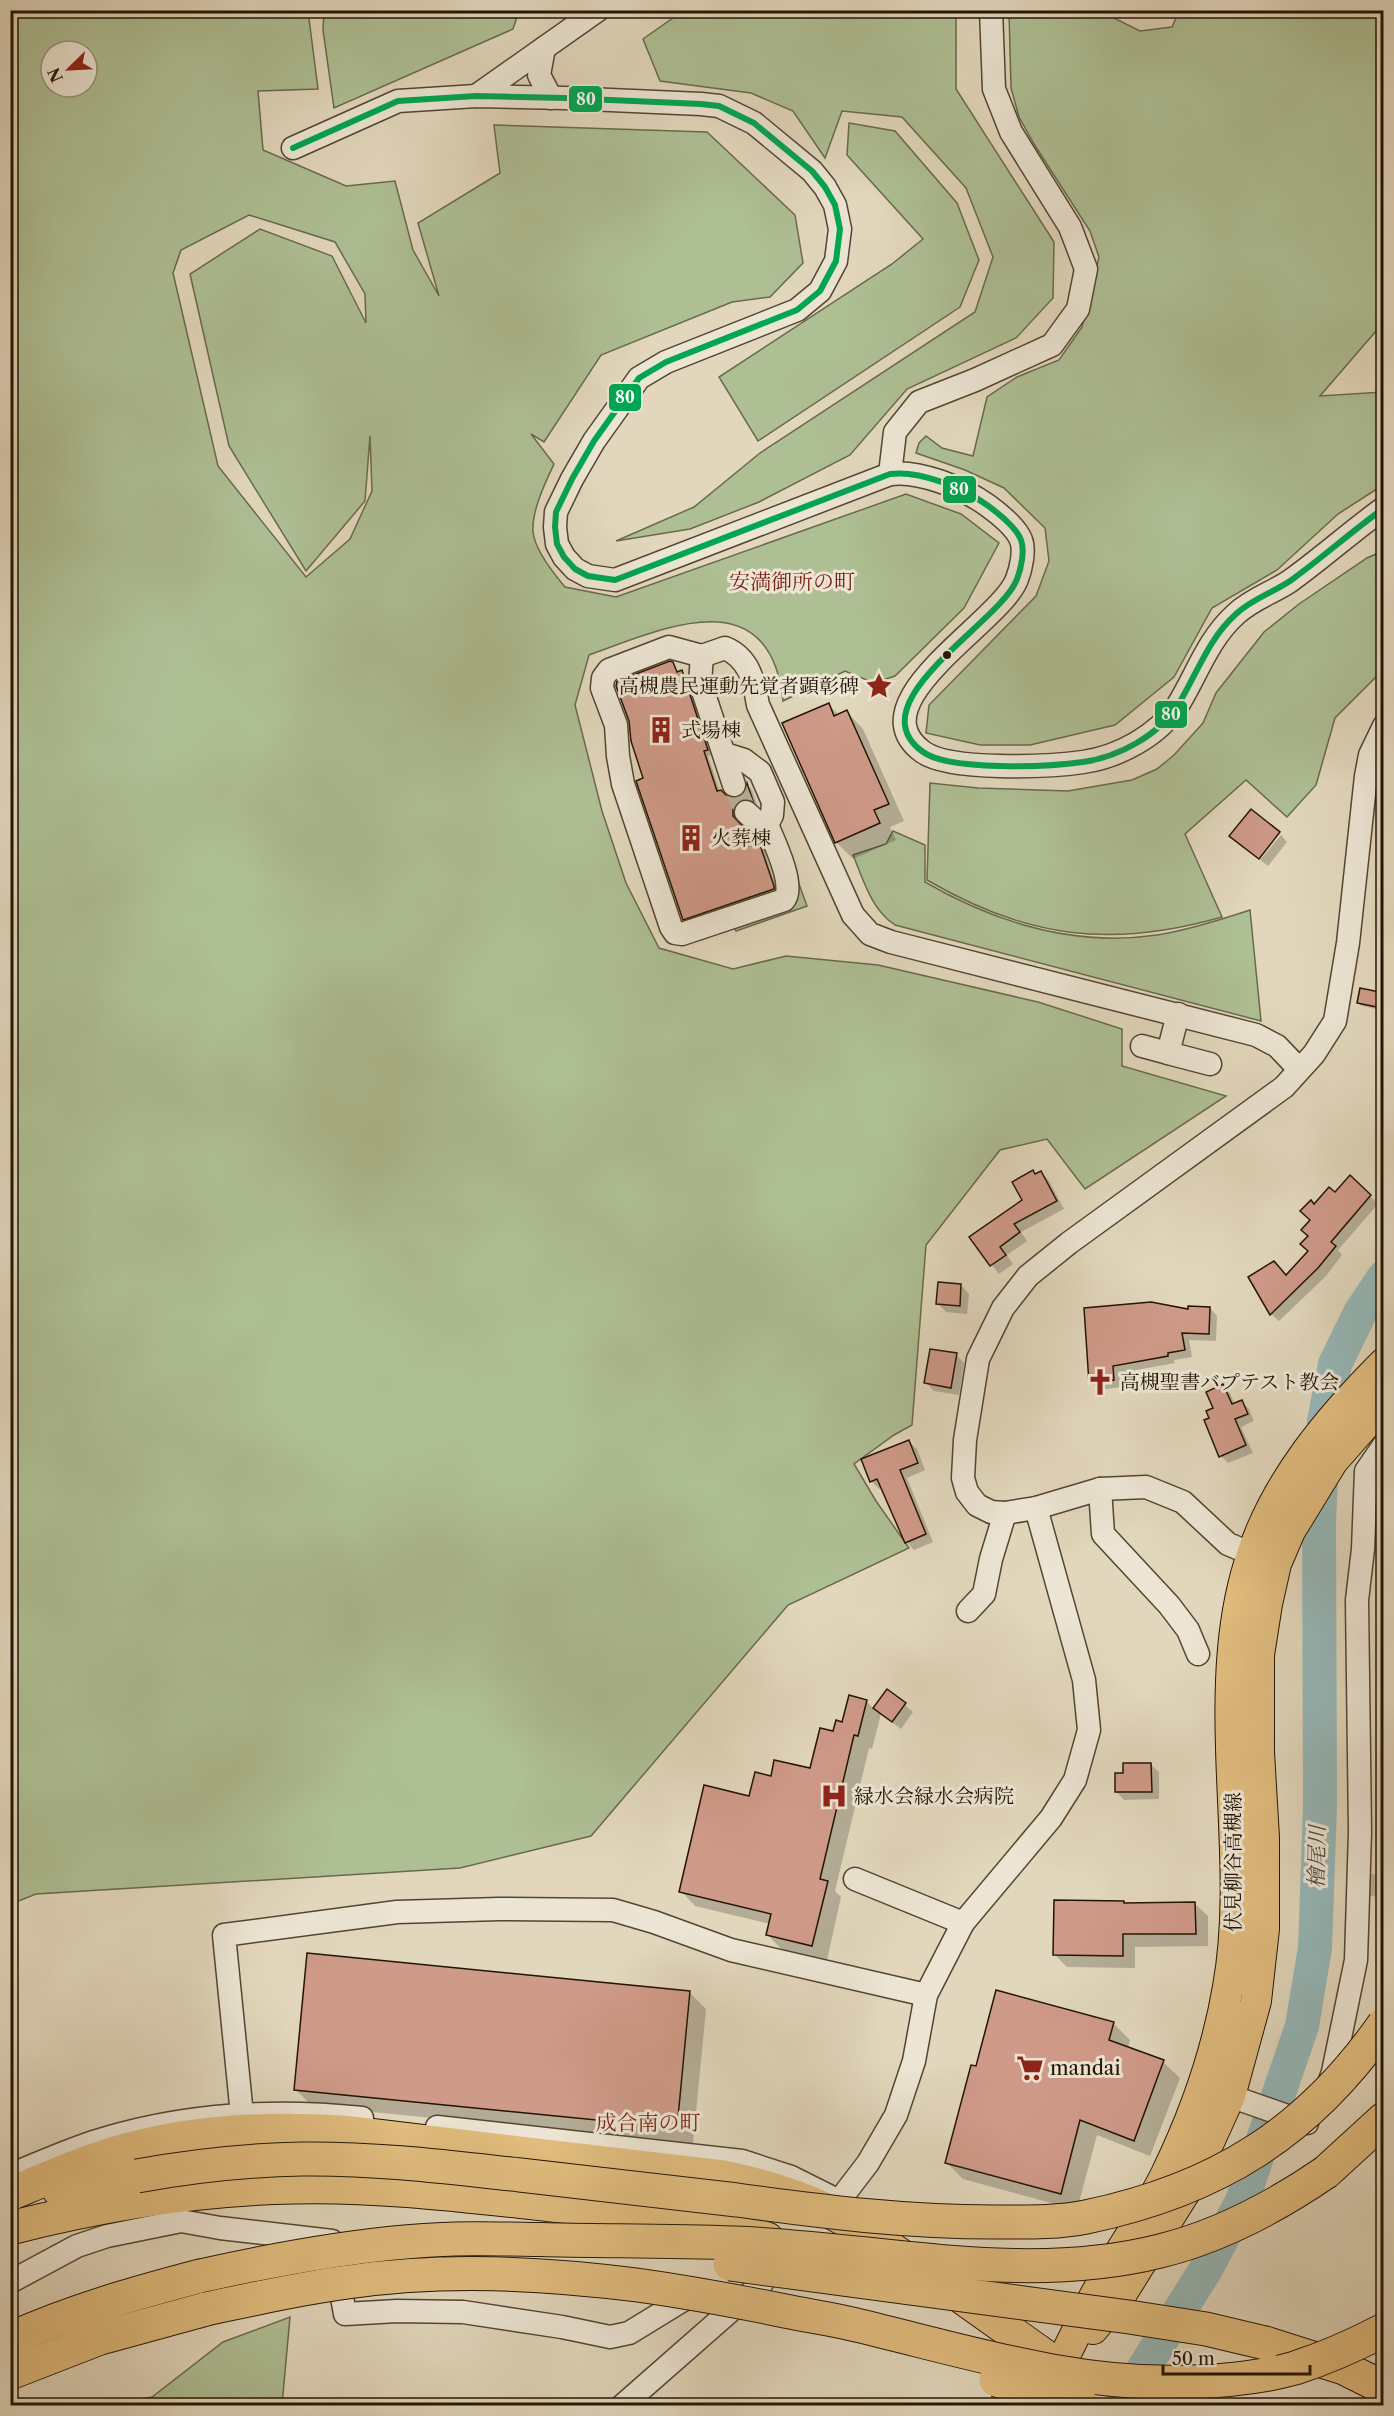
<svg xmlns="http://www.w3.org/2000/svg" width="1394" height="2416" viewBox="0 0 1394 2416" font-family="'Libre Caslon Text','Noto Serif JP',serif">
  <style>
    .green { fill: #aebf94; stroke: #686a4c; stroke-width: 1.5; fill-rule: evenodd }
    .shadow { fill: #0003 }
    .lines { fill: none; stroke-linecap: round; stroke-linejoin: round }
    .river { stroke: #96b8b8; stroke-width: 34 }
    .building { fill: #cf9a88; stroke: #231404; stroke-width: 1.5 }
    .minor-tunnel { stroke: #bcb097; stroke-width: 22; stroke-dasharray: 22 11; stroke-linecap: butt }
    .minor-casing { stroke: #534532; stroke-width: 25 }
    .major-casing { stroke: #231404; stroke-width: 32 }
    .highway-casing { stroke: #231404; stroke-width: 35 }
    .minor { stroke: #ece5d3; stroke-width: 22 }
    .major { stroke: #e1bc7e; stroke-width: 30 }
    .highway { stroke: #e1bc7e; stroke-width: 33 }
    .highway-bridge-casing { stroke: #231404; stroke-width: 35; stroke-linecap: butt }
    .highway-bridge { stroke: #e1bc7e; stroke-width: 33 }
    .bus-1-casing { stroke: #ece5d3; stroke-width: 10 }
    .bus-1 { stroke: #00a651; stroke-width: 6 }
    .bus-dot { fill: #231404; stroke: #ece5d3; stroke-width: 2 }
    .labels { text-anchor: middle; stroke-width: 6; stroke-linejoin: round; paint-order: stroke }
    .poi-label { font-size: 20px; fill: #231404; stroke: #ece5d3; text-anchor: start }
    .street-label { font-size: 20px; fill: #231404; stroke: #ece5d3 }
    .neighbourhood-label { font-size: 21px; fill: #7a1f14; stroke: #ece5d3 }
    .water-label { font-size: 21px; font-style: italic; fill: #4b4d43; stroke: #ece5d3 }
    .line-badge { stroke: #ece5d3; stroke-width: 2 }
    .badge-label { font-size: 16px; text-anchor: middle; font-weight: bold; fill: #fff }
  </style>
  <rect width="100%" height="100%" fill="#e2d7bc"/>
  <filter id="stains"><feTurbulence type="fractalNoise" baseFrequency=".00333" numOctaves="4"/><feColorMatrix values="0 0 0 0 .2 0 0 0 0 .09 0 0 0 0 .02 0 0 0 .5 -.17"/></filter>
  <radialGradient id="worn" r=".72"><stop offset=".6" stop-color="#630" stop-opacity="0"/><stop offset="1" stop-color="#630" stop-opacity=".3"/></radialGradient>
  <g class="green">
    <path d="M11,11H308L318,89L258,91L263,150L346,186L395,181L413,250L439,296L418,223L500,173L494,125L707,132L795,215L803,263L770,297L732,302L601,355L544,442L531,434L554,464C545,483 532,510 533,531C534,549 554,574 565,587L616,597L906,494L961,514L999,543L964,608L895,676L874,683L845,671L783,701C770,578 664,628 589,655L575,705L602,811L626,883L659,948L733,969L786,956L878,965L1038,1002L1122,1029V1066L1226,1096L1085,1189L1047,1139L1000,1150L926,1245L912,1425L894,1435L854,1464L876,1501L909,1548L788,1605L591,1836L460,1868L36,1894L11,1904ZM51,51H87V87H51ZM249,215L335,242L365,294L366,323L332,256L260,229L190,274L229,446L306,571L365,501L370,436L372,491L350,539L306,577L218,466L173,273L181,250Z"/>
    <path d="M324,11V10L519,11L513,29L334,108L323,30Z"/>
    <path d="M683,11H956V89L1054,242L1053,298L1016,338L907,389L850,455L759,502L690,529L616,541L694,507L760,453L975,312L993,257L966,188L902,117L842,111L825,158L793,111L751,93L660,81L643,39Z"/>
    <path d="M1009,11H1100L1140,31L1172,27L1179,11H1383V323L1320,396L1383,392V485L1338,514L1277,570L1212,608L1174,677L1115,725L1030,745H980L926,733L929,705L1036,596L1049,561L1045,528L1004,488L965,470L916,453L919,443L926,436L942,448L973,456L987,397L1017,377L1059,360L1082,327L1099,257L1090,231L1034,144L1019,117L1011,88Z"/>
    <path d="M849,123L895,131L957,203L979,260L960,307L758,441L719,377L892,264L923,239L847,155Z"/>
    <path d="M1383,551V670L1335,718L1316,785L1287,817L1246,780L1185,834L1222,917C1111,949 1026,938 927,880L930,783L978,788L1068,791L1132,780L1157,769L1174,755L1203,723L1216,693L1264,632L1299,604L1367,558Z"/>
    <path d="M893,831L925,845V882C996,923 1075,947 1157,935C1189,930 1220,920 1250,910L1261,1021L895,925C871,909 864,881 853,855L886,844Z"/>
    <path d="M799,884L807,906L736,931L734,927Z"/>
    <path d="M290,2317L282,2405H108L152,2397L223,2342Z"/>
  </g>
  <g class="shadow">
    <path d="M672,664L679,673L682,672L687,677L712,755L708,756L720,792L727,797L738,800L746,794L748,786L752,790L757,805L748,803L737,814V822L747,833L762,842L778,894L689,924L684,919L645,779Z"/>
    <path d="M828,704L839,715L847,712L863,729L904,821L890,827L896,840L853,859L836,842Z"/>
    <path d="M1281,835L1287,842L1268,866L1260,860Z"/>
    <path d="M1380,899H1384V964L1376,957Z"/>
    <path d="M1379,993L1383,997L1380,1010L1362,1006L1358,1003Z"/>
    <path d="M1041,1172L1049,1181L1064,1209L1021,1232L1027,1241L1007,1255L1013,1264L999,1274L971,1237L1024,1200L1036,1175Z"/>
    <path d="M1350,1177L1378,1204L1338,1250L1342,1255L1326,1276L1279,1321L1271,1314L1250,1278L1287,1276L1309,1251L1314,1206L1335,1194Z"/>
    <path d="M961,1285L969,1294L967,1314L946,1312L938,1304Z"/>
    <path d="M1210,1308L1217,1316L1216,1341L1189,1340L1192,1357L1174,1360L1175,1363L1120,1373L1121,1387L1098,1390L1091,1382L1085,1309L1189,1311Z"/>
    <path d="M956,1355L964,1363L959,1395L934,1391L926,1383Z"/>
    <path d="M1223,1386L1230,1393L1235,1405L1242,1402L1249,1409L1254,1421L1241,1427L1253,1453L1228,1463L1221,1456L1211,1418Z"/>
    <path d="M909,1442L917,1449L925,1470L907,1478L933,1542L914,1550L907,1542L882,1487L879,1489L871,1481Z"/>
    <path d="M888,1691L913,1712L901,1729L881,1714L872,1749L869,1748L835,1891L841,1897L827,1960L782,1950L768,1935L770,1924L695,1906L681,1891L750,1798L772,1778L811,1770L834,1733L866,1701L874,1709Z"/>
    <path d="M1150,1764L1159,1772V1799L1124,1800L1116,1791L1124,1774Z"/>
    <path d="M1195,1904L1208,1916V1946L1135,1947V1968L1067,1967L1054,1954L1125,1905Z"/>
    <path d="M689,1992L706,2009L693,2144L312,2106L295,2089Z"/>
    <path d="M1113,2023L1130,2040L1128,2048L1163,2062L1180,2078L1150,2156L1097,2135L1077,2210L963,2179L947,2163L977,2068Z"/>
  </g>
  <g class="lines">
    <path class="river" d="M1120,2406L1206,2269L1242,2201L1302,2026L1315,1948L1320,1807L1319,1520L1324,1421L1335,1364L1360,1313L1384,1277"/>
  </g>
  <g class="building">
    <path d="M670,661L673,662L677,672L682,670L708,750L704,751L717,791L721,790L726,795L738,798L744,794L747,783L753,801L742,799L736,803L733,809V816L747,831L757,836L774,886V889L683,920L636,781L643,778L631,741L629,721L616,686L617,681Z"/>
    <path d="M829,703L834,716L847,710L889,804L874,810L880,823L835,843L782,723Z"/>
    <path d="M1251,809L1280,832L1259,859L1229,836Z"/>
    <path d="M1360,988L1380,992L1377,1007L1357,1003Z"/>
    <path d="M1033,1170L1035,1174L1041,1171L1057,1201L1014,1224L1020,1232L1000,1247L1006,1255L990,1266L969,1237L1022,1200L1012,1182Z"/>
    <path d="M1350,1175L1371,1195L1331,1242L1336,1246L1318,1268L1270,1315L1248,1277L1274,1261L1286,1275L1308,1251L1300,1244L1308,1236L1301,1230L1310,1220L1300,1211L1311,1200L1314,1204L1329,1187L1335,1192Z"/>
    <path d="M938,1282L961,1284L960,1306L936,1304Z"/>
    <path d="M1151,1302L1188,1309V1306L1210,1307L1209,1334L1182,1333L1185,1350L1168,1353V1356L1113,1366L1114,1380L1089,1383L1084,1308Z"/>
    <path d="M930,1349L957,1353L951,1388L924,1383Z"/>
    <path d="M1223,1384L1232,1404L1242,1400L1248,1414L1235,1419L1246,1445L1219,1457L1204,1420L1209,1418L1206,1411L1213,1408L1206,1392Z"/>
    <path d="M909,1440L918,1463L900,1470L926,1534L905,1543L877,1479L870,1482L861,1459Z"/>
    <path d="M887,1689L906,1703L892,1722L873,1708Z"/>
    <path d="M849,1695L867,1700L858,1736L854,1735L820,1879L828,1881L812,1946L766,1935L771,1914L679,1892L704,1785L749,1796L755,1772L771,1776L774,1760L810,1768L820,1728L833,1731L836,1720L842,1722Z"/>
    <path d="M1123,1763H1151L1152,1792H1115V1773H1123Z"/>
    <path d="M1054,1900L1124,1901V1903L1195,1902L1196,1934H1123V1956L1053,1955Z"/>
    <path d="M307,1953L690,1991L677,2128L294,2090Z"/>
    <path d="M996,1990L1114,2022L1109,2040L1164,2060L1134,2141L1080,2120L1061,2194L945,2163L971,2065L976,2066Z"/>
  </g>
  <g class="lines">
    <g class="minor-tunnel">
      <path d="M734,785L746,812"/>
      <path d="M1358,1884L1384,1886"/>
    </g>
    <defs>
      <g id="minor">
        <path d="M544,48L539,75L551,98"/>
        <path d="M476,96L598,10"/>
        <path d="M293,148L398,101L476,96L565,98L701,104L719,106L754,123L812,171L825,187L835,205L840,229L836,261L820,291L797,310L666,362L639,378L594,441L572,479L556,512L555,527L557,544L564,557L575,569L588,576L615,580L890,474C920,470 963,488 987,505C998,513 1016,527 1021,540C1025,550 1021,569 1017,579C1001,623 854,702 923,752C949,771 1049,767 1083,762C1118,757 1158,736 1178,705C1197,674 1208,639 1236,614C1252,599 1272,593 1290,581C1322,558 1352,531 1384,508"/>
        <path d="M890,474L895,432L919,402L975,380L1052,345L1078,309L1086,269L1070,227L1011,132L994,89L991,10"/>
        <path d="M702,656L669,647L609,670L603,678L602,688L616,725L618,756L623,784L671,927L675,933L682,934L784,900C796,887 774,841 767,825L756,821L746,812"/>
        <path d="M725,754L744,760L760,772L773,802L772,815L767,825"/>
        <path d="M734,785L700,682L702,656L725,648C749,658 754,681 758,705L853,915L870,934L891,942L1256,1035L1277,1046L1299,1069"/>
        <path d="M1178,1014L1168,1053L1210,1064"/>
        <path d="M1142,1046L1168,1053"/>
        <path d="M1100,1489L1103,1534L1169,1605L1188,1630L1198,1654"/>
        <path d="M1266,1560L1228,1544L1183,1502L1146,1487L1100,1489L1036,1508L1005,1513L991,1512L977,1505L967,1492L963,1478L965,1440L978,1359L1003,1308L1028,1276L1069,1243L1284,1087L1314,1054L1335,1021L1348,943L1366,776L1370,755L1384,726"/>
        <path d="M968,1611L984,1594L991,1559L1005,1513"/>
        <path d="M855,1879L963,1923"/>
        <path d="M1328,2086L1333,2072L1356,1960L1360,1832L1357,1600L1363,1549L1366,1471L1384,1445"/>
        <path d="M1230,2096L1307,2123"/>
        <path d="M242,2115L224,1935L397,1912L499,1909L613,1910L654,1922L731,1950L926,1995"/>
        <path d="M437,2127L742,2161L791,2177L839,2201L868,2163L896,2115L914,2061L926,1995L963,1923L1051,1818L1075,1780L1089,1730L1084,1680L1036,1508"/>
        <path d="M10,2175C40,2163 70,2149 100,2140C184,2114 275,2109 362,2118"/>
        <path d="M10,2282L77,2246L107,2236L181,2221L220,2228L332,2241L345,2314L397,2311L463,2312L562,2327L610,2337L629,2333L696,2292"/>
        <path d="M622,2406L762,2283"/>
      </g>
      <g id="major">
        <path d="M1093,2329L1119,2298L1190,2184L1230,2096L1256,2001L1264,1929V1838L1259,1752V1655L1267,1604L1276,1564L1290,1531L1333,1461L1384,1403"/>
        <path d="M1048,2387C1067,2355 1081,2320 1099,2288C1120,2249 1148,2212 1167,2172C1195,2114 1217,2051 1228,1987C1242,1909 1233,1827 1231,1748C1229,1684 1231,1616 1252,1555C1276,1481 1330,1417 1384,1363"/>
      </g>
      <g id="highway">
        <path d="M1326,2172L1384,2119"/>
        <path d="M59,2190L137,2176"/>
        <path d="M10,2194C48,2178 86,2161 126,2150C197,2130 269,2128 343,2132L723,2177C767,2186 814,2201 853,2224C873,2236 892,2250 912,2263"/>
        <path d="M10,2228C103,2204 198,2189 294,2187C380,2185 467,2196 552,2205C625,2212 697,2217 767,2239"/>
        <path d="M952,2290L1060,2367"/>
        <path d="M10,2339C71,2311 136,2293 200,2276"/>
        <path d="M1265,2343L1344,2368L1384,2388"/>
        <path d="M10,2373L100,2338L206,2309"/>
      </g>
    </defs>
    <use href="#minor" class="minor-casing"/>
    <use href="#major" class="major-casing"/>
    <use href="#highway" class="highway-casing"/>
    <use href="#minor" class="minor"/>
    <use href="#major" class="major"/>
    <use href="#highway" class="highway"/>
    <defs>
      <g id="highway-bridge">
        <path d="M137,2176C192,2166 246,2160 302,2159C374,2158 447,2167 520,2175C592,2183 664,2191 737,2200C822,2212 908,2222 994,2222C1024,2222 1057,2223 1086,2217C1216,2190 1308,2133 1384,2024"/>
        <path d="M730,2264L1129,2317L1206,2329L1265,2343"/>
        <path d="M200,2276C268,2261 336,2248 405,2242C457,2237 509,2239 561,2240C619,2241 677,2241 734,2243C875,2248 1021,2286 1160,2251C1221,2236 1275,2207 1326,2172"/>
        <path d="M206,2309C253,2299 301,2288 348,2282C444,2268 541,2273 637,2285C687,2292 736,2301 785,2311C809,2316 833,2319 856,2325C966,2351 1073,2386 1188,2382C1223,2381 1260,2378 1295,2368C1326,2358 1355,2345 1384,2330"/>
        <path d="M996,2380L1083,2406"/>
      </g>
    </defs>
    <use href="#highway-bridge" class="highway-bridge-casing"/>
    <use href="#highway-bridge" class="highway-bridge"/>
    <defs>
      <path id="bus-1" d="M293,148L398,101L476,96L565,98L701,104L719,106L754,123L812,171L825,187L835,205L840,229L836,261L820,291L797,310L666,362L639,378L594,441L572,479L556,512L555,527L557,544L564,557L575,569L588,576L615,580L890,474C920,470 963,488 987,505C998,513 1016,527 1021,540C1025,550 1021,569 1017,579C1001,623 854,702 923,752C949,771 1049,767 1083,762C1118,757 1158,736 1178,705C1197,674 1208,639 1236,614C1252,599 1272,593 1290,581C1322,558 1352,531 1384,508"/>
    </defs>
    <use href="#bus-1" class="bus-1-casing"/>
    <use href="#bus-1" class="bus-1"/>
  </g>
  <defs>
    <symbol id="sight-bare" viewBox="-9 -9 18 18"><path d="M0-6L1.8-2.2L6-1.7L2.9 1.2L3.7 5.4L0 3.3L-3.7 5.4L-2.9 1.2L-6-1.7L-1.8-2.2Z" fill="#8f2418" stroke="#ece5d3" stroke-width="2.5" paint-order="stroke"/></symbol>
    <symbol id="building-bare" viewBox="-9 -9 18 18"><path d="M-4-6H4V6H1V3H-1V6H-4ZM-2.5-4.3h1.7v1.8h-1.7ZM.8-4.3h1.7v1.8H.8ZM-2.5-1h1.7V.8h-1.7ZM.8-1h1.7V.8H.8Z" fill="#8f2418" stroke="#ece5d3" stroke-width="2.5" paint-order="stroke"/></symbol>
    <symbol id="church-bare" viewBox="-9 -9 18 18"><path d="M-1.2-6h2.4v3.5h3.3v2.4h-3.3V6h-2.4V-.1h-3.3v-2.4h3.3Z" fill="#8f2418" stroke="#ece5d3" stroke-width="2.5" paint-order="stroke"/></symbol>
    <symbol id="hospital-bare" viewBox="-9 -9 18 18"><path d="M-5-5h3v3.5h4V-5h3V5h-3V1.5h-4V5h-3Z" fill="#8f2418" stroke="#ece5d3" stroke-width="2.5" paint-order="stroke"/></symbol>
    <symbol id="supermarket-bare" viewBox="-9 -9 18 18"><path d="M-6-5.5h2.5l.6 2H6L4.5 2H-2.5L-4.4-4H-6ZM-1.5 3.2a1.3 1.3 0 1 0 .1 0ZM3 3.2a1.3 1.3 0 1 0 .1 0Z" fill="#8f2418" stroke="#ece5d3" stroke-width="2.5" paint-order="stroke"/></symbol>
  </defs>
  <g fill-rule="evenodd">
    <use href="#sight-bare" x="860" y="667" width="38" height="38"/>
    <use href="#building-bare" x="642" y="711" width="38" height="38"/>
    <use href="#building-bare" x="672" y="819" width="38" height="38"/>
    <use href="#church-bare" x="1081" y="1363" width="38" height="38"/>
    <use href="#hospital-bare" x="815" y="1777" width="38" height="38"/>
    <use href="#supermarket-bare" x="1011" y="2049" width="38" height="38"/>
  </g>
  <circle class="bus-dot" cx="947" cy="655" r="5"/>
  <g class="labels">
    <g class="poi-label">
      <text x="859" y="693" text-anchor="end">高槻農民運動先覚者顕彰碑</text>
      <text x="681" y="737">式場棟</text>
      <text x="711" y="845">火葬棟</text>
      <text x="1120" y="1389">高槻聖書バプテスト教会</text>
      <text x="854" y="1803">緑水会緑水会病院</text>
      <text x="1050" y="2075">mandai</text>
    </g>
    <g class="street-label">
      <text transform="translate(1233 1862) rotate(-90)" y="7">伏見柳谷高槻線</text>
    </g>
    <g class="neighbourhood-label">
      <text x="792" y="589">安満御所の町</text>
      <text x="648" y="2130">成合南の町</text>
    </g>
    <g class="water-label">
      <text transform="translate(1317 1857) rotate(-89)" y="7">檜尾川</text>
    </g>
  </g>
  <g class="line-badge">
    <rect x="568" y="85" width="35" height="28" rx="6" fill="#00a651"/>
    <rect x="608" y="383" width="34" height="29" rx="6" fill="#00a651"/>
    <rect x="942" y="475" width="35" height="29" rx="6" fill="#00a651"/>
    <rect x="1154" y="700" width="34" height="29" rx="6" fill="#00a651"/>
  </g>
  <g class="badge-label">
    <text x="586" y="105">80</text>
    <text x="625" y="403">80</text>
    <text x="959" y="495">80</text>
    <text x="1171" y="720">80</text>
  </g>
  <rect width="1394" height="2416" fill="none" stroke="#e2d7bc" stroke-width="36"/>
  <rect x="12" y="12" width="1370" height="2392" fill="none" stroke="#231404" stroke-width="3"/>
  <rect x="18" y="18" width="1358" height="2380" fill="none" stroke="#231404" stroke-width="1.5"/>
  <g transform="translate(69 69) rotate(246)"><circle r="28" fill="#ece5d3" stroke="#9c9180" stroke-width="1.5"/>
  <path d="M0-4.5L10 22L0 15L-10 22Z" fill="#8f2418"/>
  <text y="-9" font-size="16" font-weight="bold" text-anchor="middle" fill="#231404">N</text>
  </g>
  <path d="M1163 2365v9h147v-9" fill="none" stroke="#231404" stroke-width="3"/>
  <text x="1172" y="2365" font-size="18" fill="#231404" stroke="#ece5d3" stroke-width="4.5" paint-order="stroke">50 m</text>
  <rect width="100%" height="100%" filter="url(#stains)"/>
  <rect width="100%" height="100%" fill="url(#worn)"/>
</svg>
